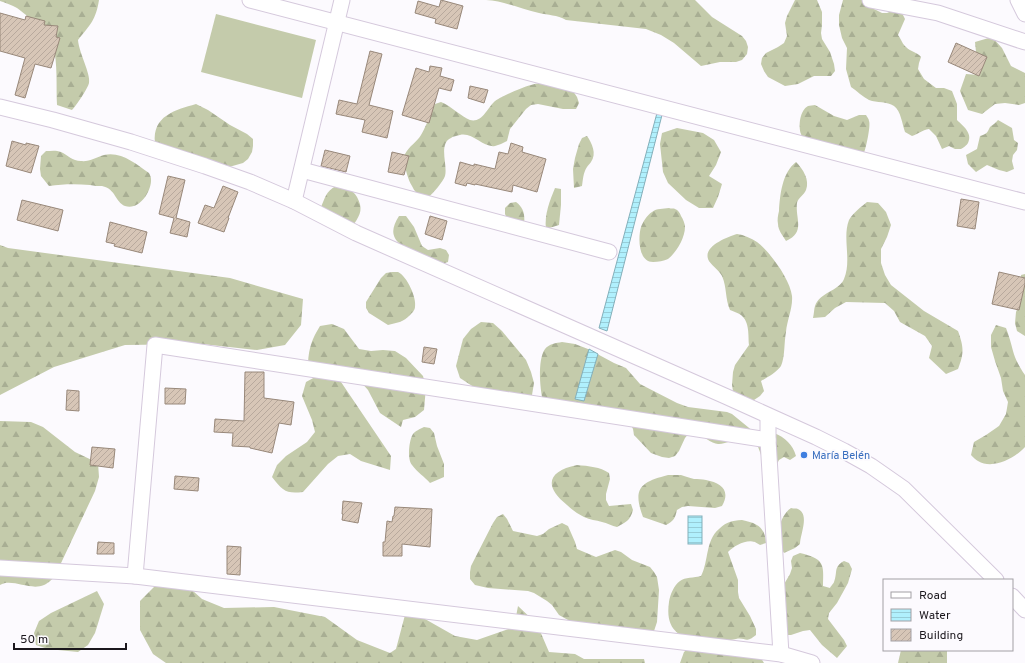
<svg xmlns="http://www.w3.org/2000/svg" width="1025" height="663" viewBox="0 0 1025 663" font-family="Overpass,sans-serif">
  <style>
    .grass { fill: #c4cbab }
    .forest { fill: url(#forest-firs) }
    .water { fill: url(#water-rules); stroke: #83afba }
    .building { fill: url(#building-hatch); stroke: #98887a }
    .lines { fill: none; stroke-linecap: round; stroke-linejoin: round }
    .minor-casing { stroke: #d5c9dc; stroke-width: 17 }
    .minor { stroke: #fff; stroke-width: 15 }
    .shop-dot { fill: #3f7fe0; stroke: #fcfafe; stroke-width: 1.5 }
    .labels { text-anchor: middle; stroke-width: 3.5; stroke-linejoin: round; paint-order: stroke }
    .shop-label { font-size: 11px; fill: #366cbe; stroke: #fcfafe; text-anchor: start }
  </style>
  <defs>
    <pattern id="forest-firs" width="22" height="20" patternUnits="userSpaceOnUse"><rect width="22" height="20" fill="#c4cbab"/><path d="M5 1l3.5 6h-7zM16 11l3.5 6h-7z" fill="#a8ae93"/></pattern>
    <pattern id="water-rules" width="6" height="5" patternUnits="userSpaceOnUse"><rect width="6" height="5" fill="#b0f0fd"/><path d="M0 2.5h6" fill="none" stroke="#97cdd8"/></pattern>
    <pattern id="building-hatch" width="6" height="6" patternUnits="userSpaceOnUse"><rect width="6" height="6" fill="#d7c6b7"/><path d="M-1 1l2-2M0 6l6-6M5 7l2-2" fill="none" stroke="#b8a99d"/></pattern>
  </defs>
  <rect width="100%" height="100%" fill="#fcfafe"/>
  <path class="grass" d="M216,14L316,40L302,98L201,72Z"/>
  <g class="forest">
    <path d="M0,0H99C96,20 90,25 78,40C79,53 91,74 89,83C88,88 76,106 72,110L57,105C56,88 58,62 53,46C50,35 27,15 17,8C12,5 6,3 0,1Z"/>
    <path d="M486,0H695L712,17L742,36L746,41L748,47L747,54L742,60L736,62H720L701,66L674,43L661,35L646,29L566,20C557,15 548,15 539,13C521,9 504,1 486,0Z"/>
    <path d="M795,0H817L822,12V25L821,33L822,39L830,52L834,64L835,71L831,76H814L798,84L785,86L768,77L764,71L761,64L762,58L766,53L778,47L784,43L787,36L785,23L787,16Z"/>
    <path d="M843,0H871L874,9L882,13H887L894,10L901,11L905,19L898,35C901,39 903,45 906,47C911,52 917,52 921,57L919,63L918,69L924,79L936,88H944L952,91L957,104V120C963,126 973,133 968,143C967,145 963,148 961,149H955L949,146L942,149L936,136L929,129C922,130 918,134 912,136L905,132C902,124 901,111 894,106C887,101 877,103 869,100C863,97 857,91 851,87L846,69L847,48L842,38L839,25V15Z"/>
    <path d="M992,37L1002,48L1011,66L1025,73V103L1019,105L1005,103L995,104L982,114L968,110L960,91L966,74L979,75L982,65L976,52L975,42Z"/>
    <path d="M549,83L573,91L577,97L579,103L576,109H563L538,104L531,105L526,109L510,129L507,141C503,143 499,145 495,146C483,148 473,132 460,135C457,136 453,136 451,138C438,144 448,165 445,176C443,182 433,193 428,198H421C418,194 414,191 412,186C408,180 402,160 405,154C409,146 417,142 421,135C427,125 430,114 435,104L441,102C451,106 462,117 470,120C482,123 487,109 494,102C499,97 523,87 531,85C537,83 543,83 549,83Z"/>
    <path d="M196,104L208,110L230,125L247,134L253,139V146L252,152L248,159L243,163L229,167L209,169L155,143C152,116 175,110 196,104Z"/>
    <path d="M815,105L834,116L847,120L859,115H866C867,117 869,119 869,121C871,125 866,148 864,153L805,139C804,138 801,135 801,134C798,126 800,110 808,106C810,106 813,105 815,105Z"/>
    <path d="M998,120L1012,128L1014,140L1018,143L1017,150L1013,155L1012,161L1014,169L1007,172L999,170L987,165L976,172L968,164L966,155L977,149L980,136C987,134 987,133 990,127C992,125 996,123 998,120Z"/>
    <path d="M677,128L703,133L714,140L721,152L716,165L709,176L722,184L718,197L713,208H699L686,200L668,183L663,172L660,144L662,133Z"/>
    <path d="M587,136C592,143 597,154 591,162C590,164 588,165 587,167C583,173 583,180 582,186L574,188L573,169L575,158L579,144L582,138Z"/>
    <path d="M46,151C51,151 56,150 61,152C68,155 72,161 81,161C89,162 97,157 104,155C121,151 136,164 149,173C150,175 151,177 151,179C152,191 139,211 125,206C115,202 116,189 102,186C98,186 94,186 90,185C76,184 63,184 49,186L41,176L40,169L41,156Z"/>
    <path d="M796,162C803,169 810,180 806,190C804,195 798,198 797,203C795,219 806,232 786,241C783,236 778,230 778,224C777,220 778,215 779,211C780,195 782,173 796,162Z"/>
    <path d="M336,186C340,187 345,187 348,188C352,190 355,194 357,197C363,208 361,214 354,224L321,207C325,198 326,191 336,186Z"/>
    <path d="M555,188L561,189V205L559,225L546,229C544,215 550,200 555,188Z"/>
    <path d="M516,202C524,208 525,215 524,225L510,226L505,214V208L510,203Z"/>
    <path d="M867,202L878,203L886,212L891,225L887,237L881,249V263L885,275L891,285L924,311L958,331C964,348 964,353 958,369L946,374L929,358L932,346L925,336L900,322L894,311L885,303L846,302L835,308L825,317L813,318C814,314 814,309 815,306C820,292 839,291 844,279C852,260 842,238 849,220C852,214 862,206 867,202Z"/>
    <path d="M669,208C671,209 674,208 675,209C678,210 680,213 681,216C683,219 685,224 685,227C685,238 676,253 668,259C664,261 658,262 653,262C638,262 638,237 641,227C643,222 647,215 652,212C657,208 663,209 669,208Z"/>
    <path d="M399,216H406L414,227L422,246L428,250L440,248L446,250L449,255L448,262L442,264L401,245C390,236 392,227 399,216Z"/>
    <path d="M737,234C744,235 751,238 757,242C770,252 790,279 792,296C793,308 787,320 786,332C784,342 785,357 781,366C777,372 768,377 761,381L764,391L760,396L754,400L748,401L737,397L733,391L732,385L733,372L735,365L749,345C748,336 750,322 741,315C738,313 733,311 730,310C725,299 727,287 722,276C719,270 713,267 709,261C701,247 727,237 737,234Z"/>
    <path d="M0,245L8,248L230,278L303,299L301,325L285,345L257,350L202,344L125,345L54,367L0,395Z"/>
    <path d="M392,272C394,272 396,272 398,272C407,276 417,298 415,307C415,310 412,313 410,315C404,322 396,323 388,325L369,313L366,308V302L381,278L386,273Z"/>
    <path d="M1025,274V336L1017,331L1015,323L1016,312L1022,297L1021,275Z"/>
    <path d="M481,322L493,323L502,331L526,360L531,372L534,383L532,395L528,406L492,399L460,378L456,366L463,339L471,329Z"/>
    <path d="M332,324L344,329L359,349L371,351L383,350L395,351L406,358L423,376L426,387L424,410L415,417L403,420L401,427L380,413L368,390L359,380L308,363C309,347 312,339 320,326Z"/>
    <path d="M996,325L1006,328C1009,336 1011,343 1013,351C1015,359 1020,368 1025,375V447C1015,458 993,470 978,461C976,460 973,457 971,455L974,442L986,435L999,426L1006,414L1008,402L1003,391L1001,378L995,361L991,347V335Z"/>
    <path d="M562,342L575,344L588,349L614,363L626,368L640,384L677,403L688,407L727,412L732,414L754,432L746,428C746,429 743,434 743,434C739,438 723,445 718,444C712,444 701,435 696,431L690,432L685,438L679,451L675,456L669,458L662,457L651,453L634,435L633,429L630,423L620,411L615,408H608L572,415L552,414C548,411 546,409 544,405C540,392 537,360 545,349C549,344 556,343 562,342Z"/>
    <path d="M317,376L330,377L341,382L391,456L390,470L361,461L350,454L338,456L328,464L303,492C286,494 283,491 272,477L277,465L286,456L307,442L315,432L312,420L302,396L306,382Z"/>
    <path d="M0,421L31,422L43,427L75,452L98,463L99,477L95,491L54,578C51,580 47,584 44,585C30,591 12,578 0,585Z"/>
    <path d="M424,427L430,428L434,433L437,446L444,464V477L430,483C425,477 417,472 412,465C407,459 409,440 413,434C415,431 420,429 424,427Z"/>
    <path d="M774,433C785,437 793,445 796,456L790,460L784,457L779,460L773,472L764,463L757,444Z"/>
    <path d="M577,465C589,466 600,467 609,473L610,479L606,494V500L609,506L631,504L633,510C630,521 626,522 617,527C612,526 607,523 602,522C596,520 590,520 584,517C578,514 572,510 567,505C543,486 548,471 577,465Z"/>
    <path d="M668,475C672,475 677,475 681,475C685,476 689,478 694,479C698,479 702,479 706,480C721,483 731,490 722,506L715,508L688,506L682,507L677,510C675,518 674,521 666,525L643,517C632,488 641,482 668,475Z"/>
    <path d="M791,508C794,509 796,508 798,509C810,515 800,534 800,544L795,548L784,553C775,540 778,517 791,508Z"/>
    <path d="M503,514L507,519L513,531L537,536L543,534L549,529L562,523L568,526L575,542L577,549L596,557L615,550L621,552L632,560L650,567L654,572L657,577L659,590L657,622L653,634L586,630L559,615L552,605L547,601L534,593L528,591L488,588L475,585L470,579V572L471,566L493,523L497,517Z"/>
    <path d="M742,520C757,523 765,527 766,543L760,545C760,545 755,542 755,542C746,539 734,546 728,552L738,580V592L739,598L750,616L756,629V635C745,644 746,637 736,639C729,640 722,643 715,643C711,643 707,642 703,642C678,638 665,629 669,602C670,595 674,585 680,581C685,577 694,578 701,576C709,561 705,541 719,529C728,521 731,521 742,520Z"/>
    <path d="M800,553C824,559 824,563 823,586L830,588C830,587 834,583 834,582C838,572 833,567 844,561L849,563L852,569L848,583L837,603L829,613L828,619L844,640L847,646L837,658L822,645L810,630L803,631L791,635H785L775,627L771,622V615L780,591L790,574L792,568L791,561L793,556Z"/>
    <path d="M158,583H184L202,599L224,608L274,607L325,617L357,640L390,653L396,649L405,615L425,619L455,636L477,640L514,627L518,606L537,624L549,652L575,654L584,659H644L645,663H166L153,654L140,630V601Z"/>
    <path d="M97,591L104,604L95,633L88,645L78,652L48,649L36,645L34,633L39,621L51,613Z"/>
    <path d="M689,648L761,658L764,663H680L684,652Z"/>
    <path d="M901,650H947V663H898Z"/>
  </g>
  <g class="water">
    <path d="M657,113L662,115L607,331L599,328Z"/>
    <path d="M589,349L598,354L584,401L575,399Z"/>
    <rect x="688" y="516" width="14" height="28"/>
  </g>
  <g class="building">
    <path d="M441,0L463,6L457,29L435,23L436,19L415,13L418,1L439,7Z"/>
    <path d="M0,13L25,20L26,16L45,21L44,25L58,26L56,37L60,38L51,68L35,64L25,98L15,95L25,58L0,51Z"/>
    <path d="M956,43L987,57L979,76L948,62Z"/>
    <path d="M370,51L382,54L369,105L393,111L387,138L362,132L365,120L336,114L339,100L357,104Z"/>
    <path d="M430,66L442,68L440,76L454,80L451,91L439,88L429,123L402,115L416,68L429,72Z"/>
    <path d="M470,86L488,90L484,103L468,98Z"/>
    <path d="M12,141L26,145V143L39,146L31,173L6,166Z"/>
    <path d="M511,143L523,147L522,152L546,159L537,192L513,185L512,192L475,184V185L467,183L466,186L455,183L460,162L474,166V164L495,169L499,152L508,154Z"/>
    <path d="M325,150L350,156L346,172L321,166Z"/>
    <path d="M392,152L409,156L404,175L388,172Z"/>
    <path d="M168,176L185,180L176,218L190,222L187,237L170,233L174,218L159,214Z"/>
    <path d="M223,186L238,192L228,218H229L224,232L198,223L205,205L214,208Z"/>
    <path d="M961,199L979,202L975,229L957,226Z"/>
    <path d="M22,200L63,210L58,231L17,220Z"/>
    <path d="M430,216L447,221L442,240L425,234Z"/>
    <path d="M110,222L147,232L142,253L114,246L115,244L106,242Z"/>
    <path d="M999,272L1025,278V284L1019,310L992,304Z"/>
    <path d="M424,347L437,349L434,364L422,362Z"/>
    <path d="M245,372H264V398L294,402L291,425L279,423L272,453L250,448V447L232,446L233,433L214,432L215,419L244,421Z"/>
    <path d="M165,388L186,389L185,404H165Z"/>
    <path d="M67,390L79,391V411L66,410Z"/>
    <path d="M92,447L115,449L113,468L90,465Z"/>
    <path d="M175,476L199,478L198,491L174,489Z"/>
    <path d="M343,501L362,503L358,523L342,520L343,514H342Z"/>
    <path d="M395,507L432,509L430,547L402,544V556H383V542H385L387,521L392,522L393,516H394Z"/>
    <path d="M98,542L114,543V554H97Z"/>
    <path d="M227,546L241,547L240,575L227,574Z"/>
  </g>
  <g class="lines">
    <defs>
      <g id="minor">
        <path d="M250,0L1025,202"/>
        <path d="M870,0L938,13L1025,42"/>
        <path d="M1018,0L1025,14"/>
        <path d="M0,107L53,120L131,142L205,166L250,182L294,201L356,233L725,396L816,437L844,451L871,466L904,489L996,580"/>
        <path d="M302,170L609,252"/>
        <path d="M294,201L342,0"/>
        <path d="M768,416V440L781,654"/>
        <path d="M0,568L135,576L781,654L812,663"/>
        <path d="M135,576L155,345L768,440"/>
        <path d="M1012,596L1025,610"/>
      </g>
    </defs>
    <use href="#minor" class="minor-casing"/>
    <use href="#minor" class="minor"/>
  </g>
  <circle class="shop-dot" cx="804" cy="455" r="4"/>
  <g class="labels">
    <g class="shop-label">
      <text x="812" y="459">María Belén</text>
    </g>
  </g>
  <rect x="883" y="579" width="130" height="72" fill="#fcfafe" stroke="#a29fa4"/>
  <rect x="891" y="592" width="20" height="6" fill="#ffffff" stroke="#a29fa4"/>
  <text x="919" y="599" font-size="12" fill="#1b171d">Road</text>
  <rect x="891" y="609" width="20" height="12" fill="url(#water-rules)" stroke="#a29fa4"/>
  <text x="919" y="619" font-size="12" fill="#1b171d">Water</text>
  <rect x="891" y="629" width="20" height="12" fill="url(#building-hatch)" stroke="#a29fa4"/>
  <text x="919" y="639" font-size="12" fill="#1b171d">Building</text>
  <path d="M14 643v6h112v-6" fill="none" stroke="#1b171d" stroke-width="2"/>
  <text x="20" y="643" font-size="12" fill="#1b171d" stroke="#fcfafe" stroke-width="3" paint-order="stroke">50 m</text>
</svg>
